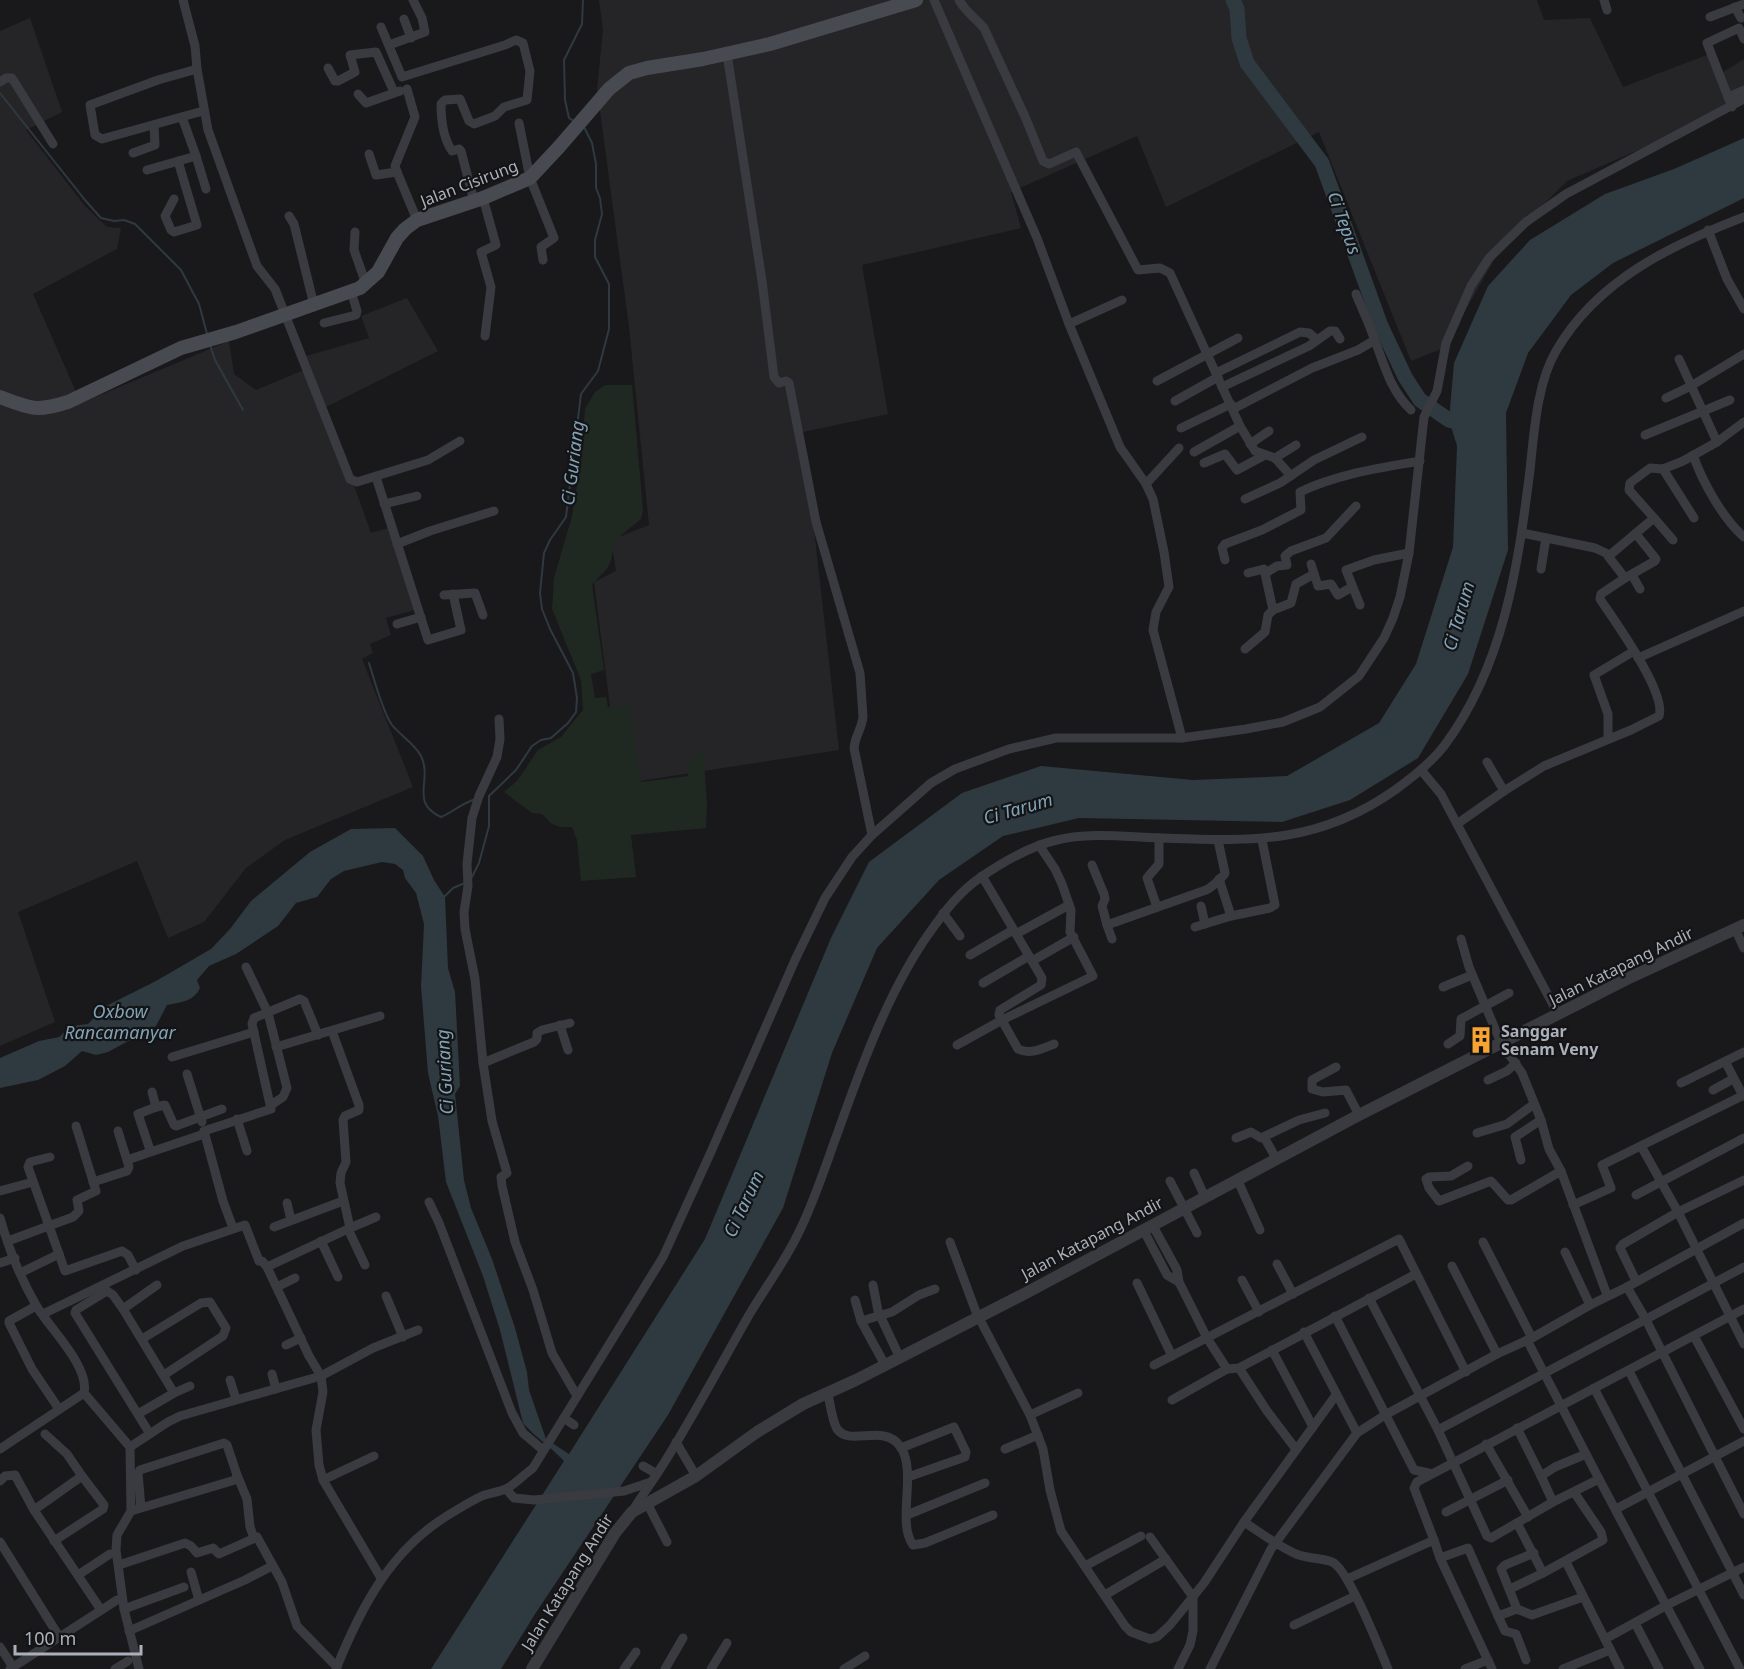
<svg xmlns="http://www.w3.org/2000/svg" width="1744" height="1669" viewBox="0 0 1744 1669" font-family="'Noto Sans',sans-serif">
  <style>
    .built { fill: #252528 }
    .green { fill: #202921 }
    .water { fill: #2e3a40 }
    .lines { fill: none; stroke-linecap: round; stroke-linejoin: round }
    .stream { stroke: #2e3a40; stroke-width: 2 }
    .river { stroke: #2e3a40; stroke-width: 15 }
    .minor { stroke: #3a3b40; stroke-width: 9 }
    .tertiary { stroke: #3a3b40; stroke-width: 12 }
    .secondary { stroke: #474a50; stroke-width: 14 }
    .labels { text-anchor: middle; stroke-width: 4.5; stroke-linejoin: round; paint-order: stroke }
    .street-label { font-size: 16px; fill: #abb1bb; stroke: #141416 }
    .poi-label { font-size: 16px; font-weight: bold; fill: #abb1bb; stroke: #141416; text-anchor: start }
    .water-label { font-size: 18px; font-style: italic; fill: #81a3b7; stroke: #141416 }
  </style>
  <rect width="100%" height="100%" fill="#19191b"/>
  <g class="built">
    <path d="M599,0H1537L1544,20L1590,18L1623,87L1712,53L1720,74L1744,59V99L1710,119L1567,181L1502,246L1444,348L1411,361L1319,132L1166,207L1137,136L1011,192L1021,228L862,265L888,414L803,432L839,750L620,784L594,582L616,571L611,540L649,525L629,327L597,89L603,30Z"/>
    <path d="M30,18L62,112L26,130L85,206L107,227L121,228L117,249L33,294L81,403L229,341L234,374L256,390L311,367L306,356L369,338L361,316L407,298L438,351L326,407L371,533L388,528L415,610L386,618L391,635L370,644L373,653L362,659L413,787L285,840L246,868L204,922L168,938L137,861L18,912L55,1022L0,1046V31Z"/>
  </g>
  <path class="green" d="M605,385H632L643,510L641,519L614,541C611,570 609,565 592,585L604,670L591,674L595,698L606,697L608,707L629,704L641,782L688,776L687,764L703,747L707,804L706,828L631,835L636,877L581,881L577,840L572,827H560L552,824L542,814L532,813L504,792L517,781L538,750L561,737L583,710L581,680L552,609L554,578L572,516L581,462L585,409L595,392Z"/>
  <path class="water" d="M1744,138V198L1613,263L1571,295L1528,353L1506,413L1508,550L1468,674L1418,758L1350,800L1282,822L1079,818L1003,836L939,880L877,948L832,1053L783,1208L668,1415L535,1614L501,1669H431L564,1461C551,1447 535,1437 523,1423L500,1330L483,1276L446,1182L438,1116L428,1073L421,986L424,924L416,893L405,878L403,870L395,864L382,862L344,871L331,879L317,897L296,903L278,926L236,954L209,966L197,980L200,988C193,1002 181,1002 167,1005L156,1026L108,1052L96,1055L82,1051L65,1066L38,1080L0,1088V1058L39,1041L59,1037L71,1026L88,1024L106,1006L156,981L211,949L230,929L251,901L310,852L351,829L395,828L423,856L434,880L445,897L448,968L455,992L460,1086L455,1094L464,1180L471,1208L492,1259L515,1328L527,1372L529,1390L546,1439L569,1454L705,1239L831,938L869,862L962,793L1041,766L1193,780L1287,776L1379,723L1416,664L1453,547L1457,446L1449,420L1454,363L1488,286L1530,240L1605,194L1674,169Z"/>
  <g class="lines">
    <g class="stream">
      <path d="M0,93L85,200L101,218L114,221L124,220L135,224L181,270L199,304L207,334"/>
      <path d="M574,121L569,118L565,100L564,60L582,24L583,0"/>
      <path d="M210,345L215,360L243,410"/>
      <path d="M369,663C374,679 383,713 392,725C400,735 415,744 421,756C433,781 409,802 441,817C453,812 462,803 476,799"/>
      <path d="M472,877L479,863L489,826V796L516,770L532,746L541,740L551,738L568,723L576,712L577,698L573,673L550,629L542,609L540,593L544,553L550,540L566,517L581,394L598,371L609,329V284L595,257V240L602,214L600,198L596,188V164L592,143L584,127"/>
      <path d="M443,898L453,888L465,883"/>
    </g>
    <path class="river" d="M1233,0L1237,9L1239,38L1247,63L1322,163L1381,326L1405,377L1420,400L1449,420L1467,425"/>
    <g class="minor">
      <path d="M183,0L195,46L197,69L208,130L257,266L275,289L350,479L357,482L428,460L460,441"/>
      <path d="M934,0L1037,238L1069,324L1120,447L1146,484L1153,499L1164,552L1169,587L1156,612L1153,630L1182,738"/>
      <path d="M959,0C967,14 974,16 984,28L1026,119L1043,161L1049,164L1076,152L1138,270L1160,268L1170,273L1240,426L1255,451L1275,458L1296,445"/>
      <path d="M1604,0L1607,10"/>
      <path d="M1735,7L1741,18"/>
      <path d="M1710,17L1744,4"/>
      <path d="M404,19L411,38"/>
      <path d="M381,27L402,77L505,45L516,40L523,43L530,71L527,100L504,107L495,116L474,124L469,121L460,99L445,100L441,104C441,120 443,138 452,151L459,149L461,151L474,201"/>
      <path d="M389,45L425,32L422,18L413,0"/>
      <path d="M727,54L762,281L774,377L779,383L786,381L789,383L816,522L860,673L863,717C862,728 855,736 854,748L872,835"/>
      <path d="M328,68L335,81H338L355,72L350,55L376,52L394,92"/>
      <path d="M197,69L158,80L90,105L95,135L102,139L203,111"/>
      <path d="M0,82L6,78H12L53,144"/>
      <path d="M358,94L366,103L400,91"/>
      <path d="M1728,97L1744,90"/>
      <path d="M1732,107L1707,43L1739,28L1744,39"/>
      <path d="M519,123L530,178L554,238L541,247L543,260"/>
      <path d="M133,153L155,145L154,125"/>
      <path d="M369,154L376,175L397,172L417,220"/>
      <path d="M196,156L206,189"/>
      <path d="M147,170L196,156L182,117"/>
      <path d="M397,172L395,166L415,117L407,89"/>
      <path d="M483,198L496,245L481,252L491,287L485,336"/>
      <path d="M174,199L165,216L171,230L174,232L197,225L178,161"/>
      <path d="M289,216L294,224L314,305"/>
      <path d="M1708,230L1727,279L1744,309"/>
      <path d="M355,232L354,250L366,284"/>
      <path d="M1356,294C1362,309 1369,323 1374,338C1384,364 1390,390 1411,410"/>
      <path d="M324,323L356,315L357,311L351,291"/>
      <path d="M1069,324L1122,300"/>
      <path d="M1679,359L1717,442"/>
      <path d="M1216,373L1300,332L1309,333L1317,340"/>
      <path d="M1157,381L1238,338"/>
      <path d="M1222,387L1309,346L1330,331H1335L1340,339"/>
      <path d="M1666,398L1691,386L1744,354"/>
      <path d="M1175,401L1218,377"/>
      <path d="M1233,409L1312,368L1358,350L1375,340"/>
      <path d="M1181,428L1231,404"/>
      <path d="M1645,435L1730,400"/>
      <path d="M1250,444L1269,431"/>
      <path d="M1194,452L1240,426"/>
      <path d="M1693,455C1702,481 1723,519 1744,537"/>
      <path d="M1275,458L1291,476"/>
      <path d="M1204,463L1225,454L1237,470L1265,455"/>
      <path d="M1663,469L1694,518"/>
      <path d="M376,477L428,640L461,630L453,594"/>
      <path d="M1146,484L1179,448"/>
      <path d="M1245,499L1280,483L1314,460L1362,437"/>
      <path d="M384,504L417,496"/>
      <path d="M1654,518L1673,540"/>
      <path d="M1522,533L1595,548L1610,555L1654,518L1629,490L1630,483L1650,468L1663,469L1683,461L1717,442L1744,422"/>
      <path d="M397,544L430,531L494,511"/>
      <path d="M1608,556L1625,578L1655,561L1656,559L1636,534"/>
      <path d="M1225,560L1222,548L1225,544L1262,530L1301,510L1300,492C1337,474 1380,468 1420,461"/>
      <path d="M1311,564L1318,586L1331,584L1338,595L1352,587"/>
      <path d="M1541,569L1546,538"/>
      <path d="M1248,573L1264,569L1273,610L1291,603L1296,584L1314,574"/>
      <path d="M1266,573L1277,566L1287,565L1285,556L1291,551L1326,538L1356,506"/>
      <path d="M1632,575L1640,589"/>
      <path d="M444,595L475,593L483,615"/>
      <path d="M1360,605L1346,570L1374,560L1409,553"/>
      <path d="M397,624L421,617"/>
      <path d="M1245,649L1265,632L1268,615L1273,610"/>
      <path d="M1638,658L1744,611"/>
      <path d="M499,719L500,739L497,757L479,796L472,818L467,864L468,886L464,912L465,929L475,979L483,1063L492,1121L507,1173L501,1177L502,1186L515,1242L533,1290L552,1353L577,1396"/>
      <path d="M1608,739V714L1594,675L1634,651"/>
      <path d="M1487,762L1504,791"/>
      <path d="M1421,770L1441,794L1558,1014"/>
      <path d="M1457,824L1504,791L1544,766L1631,730L1659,716C1667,693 1614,620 1600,599L1601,594L1625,578"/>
      <path d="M1092,865L1104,894L1105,899L1102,906L1107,925"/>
      <path d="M982,876L1042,978L1041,985L1000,1010L999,1015L1018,1049C1030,1055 1042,1049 1054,1044"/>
      <path d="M1201,906L1205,924"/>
      <path d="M1157,907L1147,878L1159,864V838"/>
      <path d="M943,913L960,936"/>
      <path d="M1231,916L1270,908L1275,905L1262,840"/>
      <path d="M1195,927L1231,916L1219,879"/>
      <path d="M1735,929L1744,948"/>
      <path d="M1016,934L1069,905"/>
      <path d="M1112,939L1107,925L1206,890C1211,888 1224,876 1225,873L1218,840"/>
      <path d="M1461,939L1469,967L1501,1043L1522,1073L1541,1120L1549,1149L1561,1171L1511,1200H1508L1491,1181L1439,1201L1429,1188L1426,1179L1429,1177L1451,1176L1468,1166"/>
      <path d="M970,955L1013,930"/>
      <path d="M1032,961L1074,937"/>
      <path d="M246,967L268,1013L287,1088L283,1097L271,1105"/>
      <path d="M983,983L1029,956"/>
      <path d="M1443,987L1472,975"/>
      <path d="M560,1025L568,1050"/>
      <path d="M1448,1044L1460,1036L1461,1019L1509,993"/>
      <path d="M957,1045L1002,1020L1093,976L1070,932L1071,910L1062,884L1055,869L1039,845"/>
      <path d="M276,1047L380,1016"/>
      <path d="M172,1057L254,1032"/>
      <path d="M483,1063L534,1042L537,1039V1033L542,1030L570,1023"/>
      <path d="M1726,1063L1743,1096"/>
      <path d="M1336,1067L1312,1080V1089L1323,1092L1346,1090L1359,1115"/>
      <path d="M187,1074L202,1122"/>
      <path d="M1488,1080L1507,1071L1516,1063"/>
      <path d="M1681,1083L1744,1052"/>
      <path d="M1713,1090L1733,1079"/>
      <path d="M156,1107L165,1105L174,1125L176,1126L222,1109"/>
      <path d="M237,1119L247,1151"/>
      <path d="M1477,1133L1507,1124L1534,1104"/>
      <path d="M1264,1137L1277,1160"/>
      <path d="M1236,1138L1251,1132L1261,1138L1299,1120L1325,1113"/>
      <path d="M1641,1146L1678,1212L1744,1344"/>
      <path d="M150,1150L138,1114L156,1107L152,1092"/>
      <path d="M127,1160L204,1134"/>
      <path d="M1521,1160L1515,1137L1541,1120"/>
      <path d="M1561,1171L1607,1295"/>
      <path d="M1194,1173L1205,1197"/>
      <path d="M1170,1181L1197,1233"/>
      <path d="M1238,1181L1260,1230"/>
      <path d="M93,1182L127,1171L129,1167L118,1131"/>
      <path d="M0,1191L33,1182"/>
      <path d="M1636,1195L1744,1138"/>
      <path d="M429,1202L439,1223L512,1413L523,1433L543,1450"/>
      <path d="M287,1203L291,1220"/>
      <path d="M1573,1205L1611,1188L1602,1165L1744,1095"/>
      <path d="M0,1218C8,1247 21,1279 36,1305C48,1327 90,1366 84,1393L130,1447L131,1511L117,1535L116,1550L124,1609L139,1669"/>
      <path d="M1153,1226L1177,1270L1179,1282L1207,1338L1227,1369"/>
      <path d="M274,1227L343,1201"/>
      <path d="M233,1228L223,1201L204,1131L271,1109L252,1024L254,1018L300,999L304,1001L318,1035"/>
      <path d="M350,1228L376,1217"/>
      <path d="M348,1229L365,1265"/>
      <path d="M1144,1231L1167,1275L1179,1282"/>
      <path d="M8,1241L73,1217L79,1211L77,1200L96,1191L76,1126"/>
      <path d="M321,1241L338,1277"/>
      <path d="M950,1242L976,1312L1030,1415L1043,1449L1050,1490L1061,1531L1125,1626L1131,1632L1150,1639L1157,1637L1170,1625L1204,1583L1244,1522L1336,1395"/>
      <path d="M1483,1242L1532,1338"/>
      <path d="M1565,1252L1590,1305"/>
      <path d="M59,1254L65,1271L122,1251L128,1255L136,1270"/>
      <path d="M0,1263L15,1258"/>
      <path d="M1277,1264L1293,1294"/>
      <path d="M1452,1266L1497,1354"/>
      <path d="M267,1267L350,1228L340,1183L341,1173L346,1162L343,1120L345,1116L359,1110V1105L332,1031"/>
      <path d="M20,1273L59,1254L28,1167L30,1162L50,1157"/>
      <path d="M1242,1280L1259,1312"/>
      <path d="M1636,1281L1620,1248L1623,1244L1678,1212L1744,1180"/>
      <path d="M1137,1283L1172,1356"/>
      <path d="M873,1285L878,1311L899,1356"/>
      <path d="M277,1287L295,1278"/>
      <path d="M1627,1287L1645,1318L1744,1514"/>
      <path d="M386,1296L403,1337"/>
      <path d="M1369,1298L1438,1430L1487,1536L1491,1538L1553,1502L1599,1479"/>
      <path d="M855,1300L861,1321"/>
      <path d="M36,1306L9,1321V1323L32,1369L59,1409"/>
      <path d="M123,1309L113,1295L107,1291L76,1310L75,1313L150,1434"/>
      <path d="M43,1314L183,1246L245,1225L259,1261H262L267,1267L309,1356L321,1376L323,1392L316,1430L319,1465L323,1480L381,1578"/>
      <path d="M1335,1316L1414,1470L1429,1473"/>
      <path d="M1304,1332L1357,1433"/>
      <path d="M1694,1336L1744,1429"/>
      <path d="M142,1339L201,1303L210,1302L226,1328L223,1336L164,1375"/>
      <path d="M1527,1340L1599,1479L1700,1669"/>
      <path d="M286,1345L301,1338"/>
      <path d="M1272,1350L1313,1427"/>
      <path d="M885,1365L861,1321L892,1312L919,1295L935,1289"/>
      <path d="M1154,1365L1399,1239L1466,1372"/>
      <path d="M1239,1368L1267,1411L1295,1448"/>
      <path d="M1629,1371L1744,1595"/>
      <path d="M272,1374L276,1389"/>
      <path d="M230,1380L236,1399"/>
      <path d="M1594,1388L1740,1669"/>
      <path d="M174,1393L190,1386"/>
      <path d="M828,1394C830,1404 832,1420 837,1429C850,1447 883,1423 900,1446C918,1471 896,1522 913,1545L925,1543L993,1515"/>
      <path d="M1172,1400L1227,1369L1239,1368L1416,1274"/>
      <path d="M138,1414L174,1393L123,1309L157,1285"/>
      <path d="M1030,1415L1078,1393"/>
      <path d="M564,1418L574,1425"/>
      <path d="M1517,1428L1541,1476"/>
      <path d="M1438,1430L1744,1267"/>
      <path d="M45,1434L67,1454L82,1476"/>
      <path d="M676,1442L696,1476"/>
      <path d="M1486,1444L1528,1517"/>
      <path d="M130,1447L168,1422L180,1416L321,1376L373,1348L418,1330"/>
      <path d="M901,1448L954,1427L966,1452L965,1457L908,1477"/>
      <path d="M0,1449L84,1393"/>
      <path d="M1005,1449L1038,1435"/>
      <path d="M643,1466L657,1474"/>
      <path d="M237,1475L247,1499L250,1527L254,1538"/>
      <path d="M323,1480L374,1456"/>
      <path d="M0,1481L5,1476L15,1475L34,1510L101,1610"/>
      <path d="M506,1489L514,1498L534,1500L624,1491L651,1482"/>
      <path d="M1553,1502L1541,1476L1555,1467L1586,1454"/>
      <path d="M647,1503L667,1542"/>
      <path d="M1616,1509L1744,1441"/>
      <path d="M34,1510L82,1476L104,1505L103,1509L54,1541"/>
      <path d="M633,1510C643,1494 654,1479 664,1463C694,1415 721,1364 749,1315C765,1288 784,1263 798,1234C815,1200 826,1164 839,1129C862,1064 890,988 930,932C945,911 959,892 981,877C1003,862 1030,846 1057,840C1090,832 1126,837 1160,838C1251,841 1317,845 1395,790C1413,777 1431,763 1444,746C1504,666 1518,566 1530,470C1534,433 1537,383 1556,351C1597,280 1671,245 1744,217"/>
      <path d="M131,1511L235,1480L237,1475L227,1445L224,1443L140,1470L138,1473L141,1508"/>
      <path d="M1446,1512L1508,1480"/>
      <path d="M907,1515L985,1483"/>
      <path d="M1244,1522C1261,1533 1278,1546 1296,1554C1308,1559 1323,1558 1332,1562C1348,1568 1380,1650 1388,1669"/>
      <path d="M1517,1523L1543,1573"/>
      <path d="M1150,1537L1193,1597V1631L1190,1645L1178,1669"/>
      <path d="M1434,1540L1414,1488L1417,1482L1744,1309"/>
      <path d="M0,1542L60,1638"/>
      <path d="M1534,1553L1505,1565L1501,1569L1517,1609L1532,1615L1583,1597"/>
      <path d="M1440,1558L1468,1548L1498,1616L1517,1609"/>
      <path d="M1566,1562L1620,1669"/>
      <path d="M119,1565L185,1543L191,1546L197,1553L213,1548L219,1554L257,1537L282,1582L297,1626L337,1667"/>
      <path d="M1085,1566L1141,1536"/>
      <path d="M191,1572L199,1600"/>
      <path d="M78,1575L110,1554"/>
      <path d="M1347,1579L1434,1540L1440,1558L1492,1669"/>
      <path d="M1510,1589L1543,1573L1603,1540L1601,1532L1574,1492"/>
      <path d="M1105,1595L1166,1559"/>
      <path d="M124,1609L184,1587"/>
      <path d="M1498,1616L1505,1631L1516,1634L1526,1660"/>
      <path d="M1635,1623L1659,1669"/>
      <path d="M1294,1625L1355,1596"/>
      <path d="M129,1631L245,1580L272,1566"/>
      <path d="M1605,1639L1667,1605L1744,1567"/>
      <path d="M0,1647L13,1667"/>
      <path d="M10,1669L117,1600"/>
      <path d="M115,1669L128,1661"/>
      <path d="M336,1669C361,1607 391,1549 450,1514C460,1508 471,1501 482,1496C490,1493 500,1492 508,1488C517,1482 525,1474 533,1468L663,1257L710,1154L795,960L825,898L852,857L872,835L931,783L955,769L1009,749L1056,738H1182L1246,729L1283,722L1320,707L1359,676L1384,638L1393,618L1400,597L1409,553L1424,417L1437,391L1446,343L1471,286L1489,258L1526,222L1566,194L1744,99"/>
      <path d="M624,1669L636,1652"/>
      <path d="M665,1669L683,1638"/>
      <path d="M711,1669L727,1643"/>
      <path d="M844,1669L865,1656"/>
      <path d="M1210,1669L1271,1549L1357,1433L1385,1415L1497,1354L1532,1338L1590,1305L1627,1287L1744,1223"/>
      <path d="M1465,1669L1488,1660"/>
      <path d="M1563,1669L1610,1650"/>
    </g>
    <path class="tertiary" d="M532,1669L615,1533L632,1512L696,1476L757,1432L803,1404L856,1380L1024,1294L1359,1115L1631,977L1744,925"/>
    <path class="secondary" d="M0,397C31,409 36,412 68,402L181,348L236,332L360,288L378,272L397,238L405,229L417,220L483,198L530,178L559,147L609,89L629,73L647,68L703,59L770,44L916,0"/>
  </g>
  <defs>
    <symbol id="building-bare" viewBox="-9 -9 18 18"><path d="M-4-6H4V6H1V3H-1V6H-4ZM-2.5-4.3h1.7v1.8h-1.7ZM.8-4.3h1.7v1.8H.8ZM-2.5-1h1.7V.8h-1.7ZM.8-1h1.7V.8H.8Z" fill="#f9a333" stroke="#141416" stroke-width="2.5" paint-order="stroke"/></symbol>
  </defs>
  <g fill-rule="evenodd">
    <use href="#building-bare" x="1462" y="1021" width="38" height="38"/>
  </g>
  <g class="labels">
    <g class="street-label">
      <text transform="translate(469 183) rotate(-21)" y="6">Jalan Cisirung</text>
      <text transform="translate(1621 966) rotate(-26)" y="6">Jalan Katapang Andir</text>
      <text transform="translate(1092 1238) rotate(-28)" y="6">Jalan Katapang Andir</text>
      <text transform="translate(567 1582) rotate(-58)" y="6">Jalan Katapang Andir</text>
    </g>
    <g class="poi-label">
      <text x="1501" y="1037">Sanggar<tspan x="1501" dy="18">Senam Veny</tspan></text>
    </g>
    <g class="water-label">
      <text transform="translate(1344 223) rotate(70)" y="6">Ci Tepus</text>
      <text transform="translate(573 463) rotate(-83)" y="6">Ci Guriang</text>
      <text transform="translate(1459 616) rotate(-74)" y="6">Ci Tarum</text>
      <text transform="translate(1018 809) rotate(-16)" y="6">Ci Tarum</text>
      <text x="120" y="1018">Oxbow<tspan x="120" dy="21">Rancamanyar</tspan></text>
      <text transform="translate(445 1072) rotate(-93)" y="6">Ci Guriang</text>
      <text transform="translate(744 1204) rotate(-65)" y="6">Ci Tarum</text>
    </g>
  </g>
  <path d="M15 1645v9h126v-9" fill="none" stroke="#abb1bb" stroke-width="3"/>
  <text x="24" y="1645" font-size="18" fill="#abb1bb" stroke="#141416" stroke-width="4.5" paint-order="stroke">100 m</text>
</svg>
